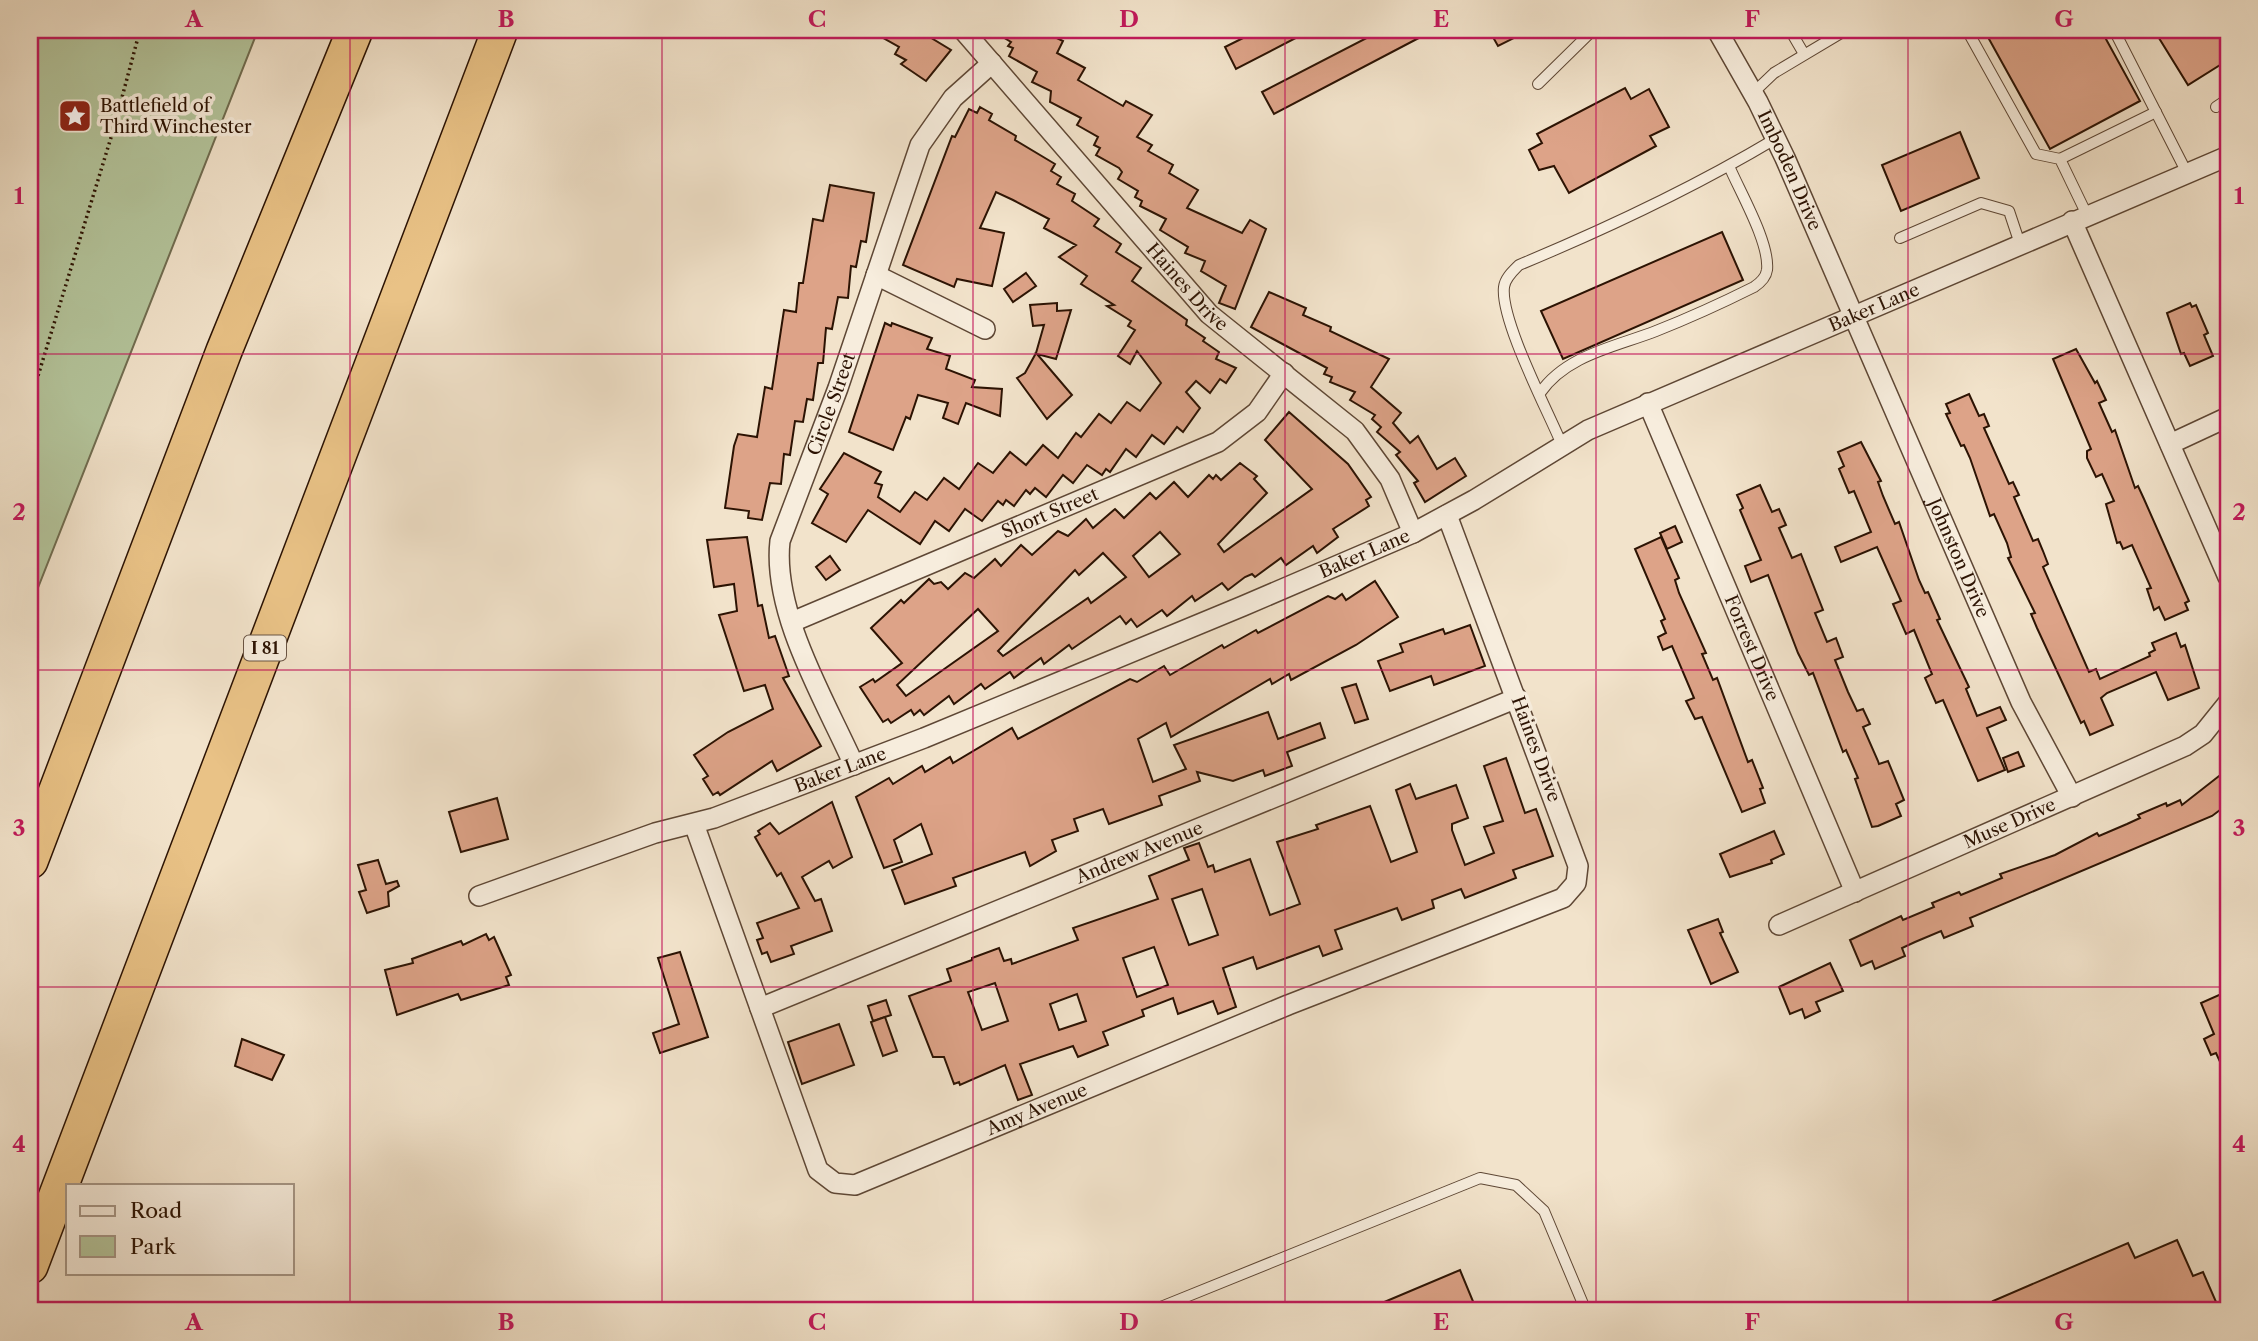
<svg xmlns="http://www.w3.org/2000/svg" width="2258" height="1341" viewBox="0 0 2258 1341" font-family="'Libre Caslon Text',serif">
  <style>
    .green { fill: #b4c59c; stroke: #706c50; stroke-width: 2 }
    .building { fill: #dda388; stroke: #2c1303; stroke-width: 2; fill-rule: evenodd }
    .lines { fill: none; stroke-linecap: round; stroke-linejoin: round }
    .service-casing { stroke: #5e4735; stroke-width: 12 }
    .minor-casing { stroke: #5e4735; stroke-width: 22 }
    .motorway-casing { stroke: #2c1303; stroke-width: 38 }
    .path { stroke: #2c1303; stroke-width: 3.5; stroke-dasharray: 2 3.5; stroke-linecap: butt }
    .service { stroke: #f7eddd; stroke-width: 10 }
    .minor { stroke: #f7eddd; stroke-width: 19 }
    .motorway { stroke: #e9c286; stroke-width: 35 }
    .grid { fill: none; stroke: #c2185b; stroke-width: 2; stroke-opacity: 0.55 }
    .labels { text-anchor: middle; stroke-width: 7; stroke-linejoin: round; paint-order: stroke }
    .shield { fill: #f7eddd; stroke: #695444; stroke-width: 2 }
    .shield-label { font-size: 16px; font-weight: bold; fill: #2c1303 }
    .poi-label { font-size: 18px; fill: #2c1303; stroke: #f7eddd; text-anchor: start }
    .street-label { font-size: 18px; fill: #2c1303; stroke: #f7eddd }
    .neatline { fill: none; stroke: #c2185b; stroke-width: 2.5 }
    .grid-label { font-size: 23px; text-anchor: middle; font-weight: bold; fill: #c2185b }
  </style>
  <rect width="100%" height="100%" fill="#f2e3cb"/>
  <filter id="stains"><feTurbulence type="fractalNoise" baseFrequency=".00286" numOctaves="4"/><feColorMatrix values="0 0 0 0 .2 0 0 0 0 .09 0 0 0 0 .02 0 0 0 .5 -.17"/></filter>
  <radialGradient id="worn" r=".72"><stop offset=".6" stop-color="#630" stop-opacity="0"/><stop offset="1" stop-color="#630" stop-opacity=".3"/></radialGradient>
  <path class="green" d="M37,30H258L30,608V44Z"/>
  <g class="building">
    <path d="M869,30H918L951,50L926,81L901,64L906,60L895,54L899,47Z"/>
    <path d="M991,30H1040L1063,41L1057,53L1085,68L1078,80L1123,106L1126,101L1152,115L1137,137L1152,145L1148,151L1173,165L1169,173L1198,190L1187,208L1242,233L1250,220L1266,229L1235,309L1219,303L1226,286L1201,271L1205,261L1185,253L1188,247L1160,230L1166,219L1140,206L1142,201L1135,197L1138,191L1118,179L1122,172L1119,168L1096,155L1100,148L1094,145L1098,137L1077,125L1081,118L1050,102L1051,91L1032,82L1037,72L1009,56L1013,48L1008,46L1011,42Z"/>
    <path d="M1259,30H1311L1236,69L1225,47Z"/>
    <path d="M1382,30H1434L1274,114L1262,92Z"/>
    <path d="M1489,30H1530L1498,46Z"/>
    <path d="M1984,30H2101L2140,101L2050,149Z"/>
    <path d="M2154,30H2228V60L2188,85Z"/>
    <path d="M1625,88L1631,99L1649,89L1669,127L1650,136L1656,146L1569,193L1554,166L1539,170L1529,150L1542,143L1537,134Z"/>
    <path d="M980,107L992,114L989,120L1016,136L1015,140L1055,164L1051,171L1061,177L1057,184L1075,194L1072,201L1099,219L1094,226L1121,244L1116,252L1141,268L1132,281L1187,320L1186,325L1205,338L1203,341L1219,352L1216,359L1236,368L1226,383L1220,379L1210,393L1196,381L1186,392L1200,408L1183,432L1177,427L1164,444L1152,435L1136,457L1126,449L1110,472L1106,469L1102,475L1087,465L1073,483L1063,475L1046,497L1035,488L1030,494L1026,490L1014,506L1006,500L1003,505L998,501L982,521L965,509L949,531L935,521L920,544L868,510L846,542L812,523L828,494L820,489L844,453L881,472L875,483L882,485L878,497L900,512L915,492L927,500L944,478L959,489L978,463L993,473L1010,452L1026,465L1043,445L1058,458L1076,433L1081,437L1099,414L1111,423L1127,402L1140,411L1161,383L1137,351L1130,364L1118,356L1135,330L1128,326L1131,321L1107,306L1114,305L1081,284L1087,276L1059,257L1076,245L1044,228L1049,219L1013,200L996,192L980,228L1004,233L992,286L957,279L954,287L903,265L952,136L955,137L969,109L977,113Z"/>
    <path d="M1960,132L1979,178L1901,211L1882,165Z"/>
    <path d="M830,185L874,193L866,242L861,241L856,267L851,266L848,298L838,297L832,329L826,328L823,363H818L813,400L807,399L803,422L795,421L790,455L784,454L781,484L770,483L762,520L748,518L749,511L725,508L734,446L738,434L757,437L765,387L772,389L784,310L796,312L799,283H803L813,219L823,221Z"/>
    <path d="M1722,232L1743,280L1563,359L1541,311Z"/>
    <path d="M1026,273L1036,286L1013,302L1004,289Z"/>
    <path d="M1269,292L1306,308L1303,315L1331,327L1330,331L1389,359L1371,387L1401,413L1393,423L1410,443L1418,436L1437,469L1455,458L1466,476L1425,502L1414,483L1418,481L1396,455L1400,452L1377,432L1381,427L1372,419L1375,415L1350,400L1355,392L1330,382L1332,377L1324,374L1327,368L1251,327Z"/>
    <path d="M1057,303V311L1071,310L1056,359L1037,354L1072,395L1047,419L1017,378L1025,373L1036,353L1044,325L1033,326L1030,305Z"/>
    <path d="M2190,303L2192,307L2196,305L2208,333L2204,335L2213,356L2190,366L2184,353L2181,354L2167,313Z"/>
    <path d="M885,323L891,326L892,323L932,338L927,349L950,356L946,369L975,380L972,387L1002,389L1000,416L966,403L958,424L943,418L948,403L918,395L910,419L906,417L893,450L849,432Z"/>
    <path d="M2076,349L2095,383L2097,381L2106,400L2099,403L2112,432L2115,430L2135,488L2138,486L2144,499L2189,601L2185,603L2188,610L2165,620L2159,607L2154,610L2147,589L2151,588L2132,545L2123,549L2120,542L2117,543L2106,504L2114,501L2102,474L2096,477L2087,458V451L2091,449L2053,359Z"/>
    <path d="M1969,394L1979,416L1984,414L1989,426L1984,428L2009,484L2013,482L2019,495L2014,497L2033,541L2038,539L2043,551L2048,564L2043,567L2089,672L2096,669L2100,679L2150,656L2149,653L2155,650L2152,643L2176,633L2181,647L2185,645L2199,688L2168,700L2156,672L2107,693L2101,698L2113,725L2090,735L2084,721L2081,723L2037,628L2031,614L2035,613L2008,558L2011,557L2007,543L1994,514L1990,516L1970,458L1964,445L1961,446L1946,414L1950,413L1946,404Z"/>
    <path d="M1289,412L1348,464L1371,497L1366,500L1369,506L1333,529L1338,537L1317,553L1313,546L1286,565L1281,558L1255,577L1252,574L1245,577L1228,590L1222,583L1195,601L1192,596L1167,616L1162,610L1137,627L1131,619L1126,624L1120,616L1072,649L1069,645L1044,664L1041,658L1014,678L1010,672L985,689L981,684L954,704L949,696L924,715L920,710L914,715L911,710L891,723L888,719L883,722L860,687L873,679L875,682L902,663L871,628L901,600L904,603L929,579L934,584L941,582L948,589L965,573L974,578L995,559L1001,566L1021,545L1032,555L1058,531L1068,536L1086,519L1093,528L1115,509L1124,518L1150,493L1156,499L1174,482L1188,497L1209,475L1213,479L1216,475L1221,480L1240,463L1257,476L1254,479L1267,493L1218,544L1224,552L1312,489L1265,440ZM1160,532L1180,554L1149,577L1133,556ZM1103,553L1126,577L1091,603L1088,598L1003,656L998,651L1075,570L1079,575ZM978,609L998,631L906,696L897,685Z"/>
    <path d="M1861,442L1881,481L1878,482L1883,496L1895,524L1899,522L1919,580L1925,593L1928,592L1940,619L1937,620L1969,687L1966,689L1977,716L2000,707L2006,720L1987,728L2005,770L1978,781L1943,700L1936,703L1925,678L1932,674L1914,630L1906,634L1893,604L1901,601L1877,547L1841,562L1835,547L1871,532L1854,491L1849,493L1839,469L1844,466L1838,452Z"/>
    <path d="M1760,485L1772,512L1779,509L1786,525L1779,528L1792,558L1801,554L1823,610L1815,613L1827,642L1836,638L1843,657L1835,660L1848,692L1857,711L1863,709L1870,724L1863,727L1878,761L1879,764L1888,761L1904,800L1896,804L1901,816L1878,826L1872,827L1855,779L1858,778L1846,750L1843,752L1813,673L1809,675L1798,653L1768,575L1751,582L1745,566L1761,560L1740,510L1743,508L1737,495Z"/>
    <path d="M1675,526L1682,542L1667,549L1660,533Z"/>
    <path d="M747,537L758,606L762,605L769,638L775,636L789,676L783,678L821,746L777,771L772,761L720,795L718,792L713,795L703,779L708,776L694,755L728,732L773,709L765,685L744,691L719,615L737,611L734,584L714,587L707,540Z"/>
    <path d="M1661,537L1679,578L1675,580L1679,593L1706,653L1702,654L1713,680L1717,678L1748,762L1752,760L1763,788L1760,789L1765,803L1742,812L1702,717L1695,719L1686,701L1694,698L1672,646L1663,650L1658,637L1666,633L1661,621L1665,619L1635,549Z"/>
    <path d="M830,556L840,570L826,580L816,567Z"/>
    <path d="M1375,581L1398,617L1356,645L1291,680L1289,674L1272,684L1270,679L1171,737L1166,723L1138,739L1153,782L1186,769L1174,745L1268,712L1278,739L1320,723L1325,738L1287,752L1292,766L1265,776L1263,770L1233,781L1197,772L1200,781L1159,796L1162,805L1109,824L1103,809L1074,819L1078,831L1052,840L1056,851L1030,866L1025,852L953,878L956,886L905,904L892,870L932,854L921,824L894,840L902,862L884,868L856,797L889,778L893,784L922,766L925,772L950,757L953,763L1012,728L1018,739L1130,679L1137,682L1164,666L1170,675L1222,645L1224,648L1256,630L1258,633L1328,596L1335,599L1342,594L1346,600Z"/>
    <path d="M1470,625L1485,666L1434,685L1431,676L1390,691L1378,661L1403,652L1400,644L1443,629L1445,634Z"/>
    <path d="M1356,684L1368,719L1355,723L1342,688Z"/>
    <path d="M2018,752L2024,766L2008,772L2003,758Z"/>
    <path d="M1506,758L1525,813L1536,809L1553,856L1513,870L1516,878L1465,898L1461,889L1432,900L1434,908L1402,920L1397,908L1335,930L1342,949L1323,956L1319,946L1257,969L1253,957L1223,968L1236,1007L1218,1014L1213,1001L1178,1014L1173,998L1142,1010L1144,1016L1103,1032L1108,1045L1078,1057L1073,1046L1020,1064L1032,1095L1018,1100L1005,1065L960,1085L959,1082L954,1084L944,1057H933L909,996L951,981L947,969L972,960V958L999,948L1004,961L1011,959L1012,964L1078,940L1073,928L1158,899L1149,876L1189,860L1184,848L1199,843L1208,867L1213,865L1215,872L1250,859L1270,915L1300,904L1277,842L1318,829L1316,825L1370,806L1391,862L1417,852L1396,790L1410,784L1416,799L1456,785L1468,818L1452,824V830L1465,865L1494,853L1484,827L1503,821L1484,766ZM1202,889L1218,935L1189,945L1172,899ZM1154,947L1168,985L1137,997L1123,958ZM995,983L1008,1021L982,1030L968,992ZM1077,994L1086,1021L1059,1030L1050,1004Z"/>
    <path d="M2228,769V804L2212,816L1970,918L1973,926L1944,938L1941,931L1915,942L1902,948L1905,956L1875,969L1872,961L1861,966L1850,940L1901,916L1903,920L1934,907L1932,903L1959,892L1961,895L2002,878L2000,874L2055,855L2097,833L2099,836L2127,824L2140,818L2138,815L2166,803L2167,806L2180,800L2182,805Z"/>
    <path d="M497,798L508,839L461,852L449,812Z"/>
    <path d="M832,802L852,857L833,868L829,861L802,877L815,901L821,899L832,931L791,946L794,954L771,962L767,952L762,954L757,940L763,938L757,923L799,908L781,873L777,876L755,837L760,834L758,831L770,823L779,834Z"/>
    <path d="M1774,831L1784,854L1771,860L1772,863L1730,877L1720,854Z"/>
    <path d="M378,860L386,884L397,881L399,886L388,892L389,906L367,913L359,892L366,890L358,865Z"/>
    <path d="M1718,919L1723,932L1720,933L1738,972L1711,984L1688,930Z"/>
    <path d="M486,934L489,940L494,937L511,975L506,977L509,985L461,1000L458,994L397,1015L385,970L413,963L412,959L461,941L463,945Z"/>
    <path d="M680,952L708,1037L660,1053L653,1033L679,1024L658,958Z"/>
    <path d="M1830,963L1843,991L1816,1002L1820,1011L1805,1018L1802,1009L1790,1014L1779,987Z"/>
    <path d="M2228,991V1079L2216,1053L2211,1055L2204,1039L2214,1034L2201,1003Z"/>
    <path d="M886,1000L891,1015L873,1021L868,1006Z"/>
    <path d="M885,1017L897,1051L883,1056L871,1022Z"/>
    <path d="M839,1024L854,1065L802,1084L788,1042Z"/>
    <path d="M242,1039L284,1055L272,1080L235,1066Z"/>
    <path d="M2177,1240L2193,1276L2203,1272L2220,1311H1998L1993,1301L2128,1243L2135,1258Z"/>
    <path d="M1460,1270L1477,1311H1363Z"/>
  </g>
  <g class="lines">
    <defs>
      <g id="service">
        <path d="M1790,30L1804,54"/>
        <path d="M1967,30L2036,154L2060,159L2087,215"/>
        <path d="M2114,30L2187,173"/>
        <path d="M1538,84L1593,30"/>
        <path d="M1753,93L1774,73L1846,30"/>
        <path d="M2216,107L2228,99"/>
        <path d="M2060,159L2156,112"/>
        <path d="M1900,238L1981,203L2009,211L2020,244"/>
        <path d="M1540,393C1566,355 1615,347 1656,331C1689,318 1722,303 1754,287C1760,283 1766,277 1767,270C1770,243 1740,192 1729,166"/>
        <path d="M1562,445C1548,411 1500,320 1504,287C1505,278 1513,271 1519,265C1608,228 1693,188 1775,139"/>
        <path d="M1151,1311L1480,1178L1516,1185L1544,1211L1586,1311"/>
      </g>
      <g id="minor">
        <path id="s1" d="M963,30L1209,314L1355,431L1390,479L1413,533"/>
        <path id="s2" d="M1717,30L1758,102L1785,158L2021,702L2072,797"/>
        <path d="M2072,221L2228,577"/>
        <path d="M876,275L985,329"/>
        <path id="s3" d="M1648,403L1855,892"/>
        <path d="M2170,444L2228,417"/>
        <path id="s4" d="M792,622L1218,442L1257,412L1284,373"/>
        <path id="s5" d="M854,765C825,700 772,613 780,541L838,388L920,145L953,98L992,63"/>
        <path id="s6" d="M694,824L818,1170L835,1183L855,1185L1288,1005L1563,898L1576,883L1578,866L1447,515"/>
        <path id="s7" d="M479,896L655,833L714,818L924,738L1243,606L1413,533L1474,500L1588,430L2228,156"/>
        <path id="s8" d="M1779,925L2185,746L2203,734L2228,703"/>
        <path id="s9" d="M760,1008L1517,698"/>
      </g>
      <g id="motorway">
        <path d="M30,861L224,351L355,30"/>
        <path d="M30,1266L500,30"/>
      </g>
    </defs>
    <use href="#service" class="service-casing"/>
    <use href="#minor" class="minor-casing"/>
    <use href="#motorway" class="motorway-casing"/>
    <path class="path" d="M30,402L113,131L140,30"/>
    <use href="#service" class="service"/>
    <use href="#minor" class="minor"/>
    <use href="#motorway" class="motorway"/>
  </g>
  <path class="grid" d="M350,30V1311M662,30V1311M973,30V1311M1285,30V1311M1596,30V1311M1908,30V1311M30,354H2228M30,670H2228M30,987H2228"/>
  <defs>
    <symbol id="sight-square" viewBox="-11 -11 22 22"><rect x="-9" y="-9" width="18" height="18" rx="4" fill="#8f2418" stroke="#f7eddd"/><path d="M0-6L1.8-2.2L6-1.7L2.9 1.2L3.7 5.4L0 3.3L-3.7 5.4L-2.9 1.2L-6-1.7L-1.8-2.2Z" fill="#fff"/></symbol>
  </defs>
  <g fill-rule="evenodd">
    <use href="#sight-square" x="56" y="97" width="38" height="38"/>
  </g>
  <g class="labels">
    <rect class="shield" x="244" y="635.5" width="42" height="25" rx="5"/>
    <g class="shield-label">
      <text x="265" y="654">I 81</text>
    </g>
    <g class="poi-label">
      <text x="100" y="112">Battlefield of<tspan x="100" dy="21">Third Winchester</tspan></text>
    </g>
    <g class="street-label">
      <text dy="6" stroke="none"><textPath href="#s2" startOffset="158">Imboden Drive</textPath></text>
      <text dy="6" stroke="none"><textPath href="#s1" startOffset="341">Haines Drive</textPath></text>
      <text dy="6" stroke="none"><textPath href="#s7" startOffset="1517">Baker Lane</textPath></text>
      <text dy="6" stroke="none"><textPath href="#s5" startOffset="385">Circle Street</textPath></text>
      <text dy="6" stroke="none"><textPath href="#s4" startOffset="280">Short Street</textPath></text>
      <text dy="6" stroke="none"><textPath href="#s7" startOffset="950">Baker Lane</textPath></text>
      <text dy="6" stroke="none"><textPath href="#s2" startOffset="581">Johnston Drive</textPath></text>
      <text dy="6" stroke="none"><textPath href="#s3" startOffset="266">Forrest Drive</textPath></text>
      <text transform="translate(1536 749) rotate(70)" y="6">Haines Drive</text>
      <text dy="6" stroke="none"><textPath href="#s7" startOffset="383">Baker Lane</textPath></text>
      <text dy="6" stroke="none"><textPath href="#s8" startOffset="252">Muse Drive</textPath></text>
      <text dy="6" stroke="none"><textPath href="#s9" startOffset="410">Andrew Avenue</textPath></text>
      <text dy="6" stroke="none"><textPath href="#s6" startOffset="606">Amy Avenue</textPath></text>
    </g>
  </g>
  <rect width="2258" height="1341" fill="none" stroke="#f2e3cb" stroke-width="77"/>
  <rect x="66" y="1184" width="228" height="91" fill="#f7eddd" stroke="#a69686" stroke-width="2"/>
  <rect x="80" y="1206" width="35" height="10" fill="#f7eddd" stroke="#a69686" stroke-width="2"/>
  <text x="130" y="1218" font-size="21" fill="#2c1303">Road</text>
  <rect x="80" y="1236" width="35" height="21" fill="#b4c59c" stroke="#a69686" stroke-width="2"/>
  <text x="130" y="1254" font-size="21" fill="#2c1303">Park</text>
  <rect x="38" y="38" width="2182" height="1264" class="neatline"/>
  <g class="grid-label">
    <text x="194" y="27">A</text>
    <text x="506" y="27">B</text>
    <text x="817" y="27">C</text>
    <text x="1129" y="27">D</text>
    <text x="1441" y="27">E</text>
    <text x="1752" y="27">F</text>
    <text x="2064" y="27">G</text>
    <text x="19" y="204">1</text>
    <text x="2239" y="204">1</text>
    <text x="19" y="520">2</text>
    <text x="2239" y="520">2</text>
    <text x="19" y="836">3</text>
    <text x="2239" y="836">3</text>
    <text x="19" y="1152">4</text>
    <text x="2239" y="1152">4</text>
    <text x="194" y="1330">A</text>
    <text x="506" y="1330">B</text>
    <text x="817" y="1330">C</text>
    <text x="1129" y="1330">D</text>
    <text x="1441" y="1330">E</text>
    <text x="1752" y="1330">F</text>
    <text x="2064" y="1330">G</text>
  </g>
  <rect width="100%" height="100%" filter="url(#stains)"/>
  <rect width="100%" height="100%" fill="url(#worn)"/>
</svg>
